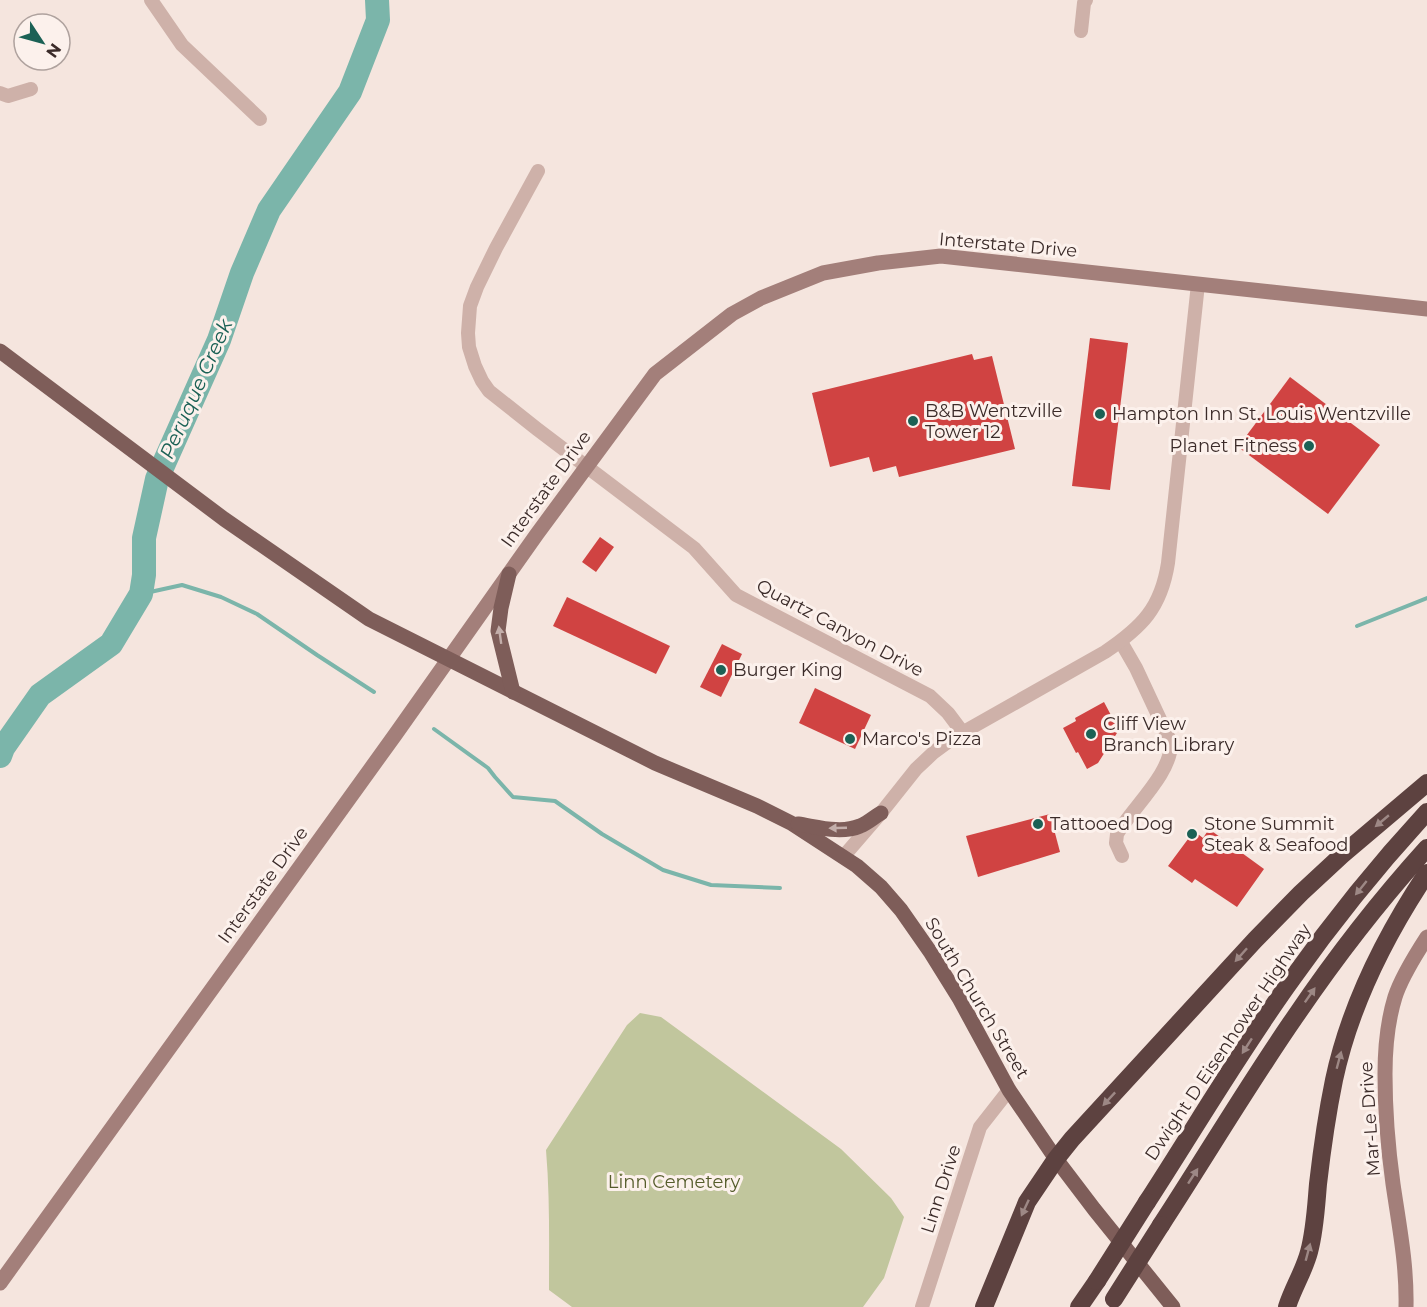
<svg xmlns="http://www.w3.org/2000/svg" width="1427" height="1307" viewBox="0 0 1427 1307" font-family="Montserrat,sans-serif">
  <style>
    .green { fill: #c1c69d }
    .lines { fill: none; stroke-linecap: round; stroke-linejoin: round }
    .stream { stroke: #7bb5aa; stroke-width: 4 }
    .river { stroke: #7bb5aa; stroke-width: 24 }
    .building { fill: #d04342 }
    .street { stroke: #ceb1a9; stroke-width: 14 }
    .secondary { stroke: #a37f7a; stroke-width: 15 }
    .primary { stroke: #7e5d59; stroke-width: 15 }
    .highway { stroke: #5d4240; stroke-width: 18 }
    .highway-bridge { stroke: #5d4240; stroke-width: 18 }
    .oneway { fill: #c3aeaa }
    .oneway2 { fill: #9d8885 }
    .poi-dot { fill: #1b6155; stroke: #fcf1ec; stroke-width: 2 }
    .labels { text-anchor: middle; stroke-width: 6; stroke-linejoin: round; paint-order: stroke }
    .street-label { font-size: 18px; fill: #3b2b29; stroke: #fcf1ec }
    .poi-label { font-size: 18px; fill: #3b2b29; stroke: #fcf1ec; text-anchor: start }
    .park-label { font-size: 18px; fill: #555c2b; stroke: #fcf1ec }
    .water-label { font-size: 20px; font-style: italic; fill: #1b6155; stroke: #fcf1ec }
  </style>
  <rect width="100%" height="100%" fill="#f5e5de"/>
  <path class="green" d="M640,1013L661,1017L841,1149L891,1198L904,1217L884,1278L863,1307H572L549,1290C549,1244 550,1197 546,1150L627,1025Z"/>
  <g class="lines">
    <g class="stream">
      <path d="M141,594L182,585L221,597L257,614L317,655L374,692"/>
      <path d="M1357,626L1427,598"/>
      <path d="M434,729L488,768L495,777L513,797L555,801L602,834L663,870L711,885L780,888"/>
    </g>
    <path class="river" d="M0,756L3,748L40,695L111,644L141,594L144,575V538L157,479L219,340L242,273L269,210L350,92L378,20L377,0"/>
  </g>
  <g class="building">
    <path d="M1090,338L1128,343L1110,490L1072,486Z"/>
    <path d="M972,354L974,360L992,356L1015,449L899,477L896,466L873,472L869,457L830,467L812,393Z"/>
    <path d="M1290,377L1380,445L1328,514L1238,447Z"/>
    <path d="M600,537L614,547L596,572L582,562Z"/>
    <path d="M567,597L670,646L656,674L553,626Z"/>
    <path d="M722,644L742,654L721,697L700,687Z"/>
    <path d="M815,688L871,715L855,749L799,723Z"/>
    <path d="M1104,702L1113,719L1114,718L1121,731L1117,733L1098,763L1087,769L1078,752L1076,753L1063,728L1076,721L1075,718Z"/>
    <path d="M1050,814L1060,852L978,877L966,836Z"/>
    <path d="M1209,829L1264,869L1237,907L1195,879L1192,883L1168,866L1194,831L1203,838Z"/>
  </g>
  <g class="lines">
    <g class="street">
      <path d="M151,0L182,45L260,119"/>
      <path d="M1081,31L1084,3L1086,0"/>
      <path d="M0,93L8,96L31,89"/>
      <path d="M538,171L496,248L477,287L470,306L468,333L469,347L475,366L482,381L489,391L537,429L694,548L736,595L930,696L948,713L963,733"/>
      <path d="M1121,642L1136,668L1171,743C1172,773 1132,808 1117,834L1116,843L1122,856"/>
      <path d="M843,857L881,813L916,769L934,752L953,738L1105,652C1142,627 1161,608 1168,563L1198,284"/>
      <path d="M922,1307L980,1127L1009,1090"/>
    </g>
    <g class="secondary">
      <path d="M0,1283L395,735L537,534L655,374L732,314L761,298L823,273L878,263L941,256L1427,309"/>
      <path d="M1406,1307C1407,1265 1399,1225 1393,1184C1388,1148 1385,1111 1385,1074C1385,1048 1387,1023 1395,997C1401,978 1416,954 1427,937"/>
    </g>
    <g class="primary">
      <path d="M0,351L224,519L369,619L655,763L757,806L791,823L857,866L881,887L901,910L931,953L959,998L1009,1090L1056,1159L1094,1209L1173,1307"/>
      <path d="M509,574L501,608L498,631L513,692"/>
      <path d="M798,824C818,827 841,834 860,826C868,823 874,817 881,813"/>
    </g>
    <g class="highway">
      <path d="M1147,1202C1195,1128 1240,1051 1292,979C1333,921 1379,864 1427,812"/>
      <path d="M1161,1225C1206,1156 1248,1085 1295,1017C1335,958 1379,901 1427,848"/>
      <path d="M984,1307L1027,1202L1056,1159L1072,1139L1255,940L1301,893L1342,855L1427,783"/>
      <path d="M1079,1307L1097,1281"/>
      <path d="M1287,1307C1293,1288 1304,1271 1309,1252C1315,1230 1316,1207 1318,1184C1322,1149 1327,1114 1334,1080C1350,1005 1385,936 1427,873"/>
    </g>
    <g class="highway-bridge">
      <path d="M1097,1281L1147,1202"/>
      <path d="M1114,1299L1161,1225"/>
    </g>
  </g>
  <defs><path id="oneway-solid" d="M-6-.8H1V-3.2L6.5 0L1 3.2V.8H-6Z" transform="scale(1.5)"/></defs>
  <g class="oneway">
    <use href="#oneway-solid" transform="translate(500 635) rotate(-98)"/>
    <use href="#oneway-solid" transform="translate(838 828) rotate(178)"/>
  </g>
  <g class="oneway2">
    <use href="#oneway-solid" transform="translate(1382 821) rotate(140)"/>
    <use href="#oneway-solid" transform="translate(1361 888) rotate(129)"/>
    <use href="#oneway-solid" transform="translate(1241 955) rotate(132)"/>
    <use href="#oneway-solid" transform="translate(1310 995) rotate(-55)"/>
    <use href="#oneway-solid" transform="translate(1247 1046) rotate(123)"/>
    <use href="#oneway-solid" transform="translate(1339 1060) rotate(-75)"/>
    <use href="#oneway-solid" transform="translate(1109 1099) rotate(133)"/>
    <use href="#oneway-solid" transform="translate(1193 1176) rotate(-57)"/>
    <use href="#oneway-solid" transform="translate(1025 1208) rotate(115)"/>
    <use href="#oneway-solid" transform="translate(1308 1252) rotate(-75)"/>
  </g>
  <g class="poi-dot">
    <circle cx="1100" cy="414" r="6"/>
    <circle cx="913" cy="421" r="6"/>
    <circle cx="1309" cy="446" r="6"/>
    <circle cx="721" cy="670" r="6"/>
    <circle cx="1091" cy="734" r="6"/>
    <circle cx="850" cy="739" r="6"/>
    <circle cx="1038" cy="824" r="6"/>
    <circle cx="1192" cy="834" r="6"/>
  </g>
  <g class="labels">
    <g class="street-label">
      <text transform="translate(1008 245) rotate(5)" y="6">Interstate Drive</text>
      <text transform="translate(546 489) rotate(-54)" y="6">Interstate Drive</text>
      <text transform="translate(840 628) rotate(28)" y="6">Quartz Canyon Drive</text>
      <text transform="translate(263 885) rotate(-54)" y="6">Interstate Drive</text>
      <text transform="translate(977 998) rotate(59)" y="6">South Church Street</text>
      <text transform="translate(1228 1042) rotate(-56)" y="6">Dwight D Eisenhower Highway</text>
      <text transform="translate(1370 1119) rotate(-94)" y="6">Mar-Le Drive</text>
      <text transform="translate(941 1189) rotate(-72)" y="6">Linn Drive</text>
    </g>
    <g class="poi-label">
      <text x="925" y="417">B&amp;B Wentzville<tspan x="925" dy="21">Tower 12</tspan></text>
      <text x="1112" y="420">Hampton Inn St. Louis Wentzville</text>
      <text x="1297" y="452" text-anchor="end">Planet Fitness</text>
      <text x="733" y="676">Burger King</text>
      <text x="1103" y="730">Cliff View<tspan x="1103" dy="21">Branch Library</tspan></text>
      <text x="862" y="745">Marco's Pizza</text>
      <text x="1050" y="830">Tattooed Dog</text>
      <text x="1204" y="830">Stone Summit<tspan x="1204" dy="21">Steak &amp; Seafood</tspan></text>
    </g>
    <g class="park-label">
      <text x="674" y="1188">Linn Cemetery</text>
    </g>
    <g class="water-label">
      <text transform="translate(196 389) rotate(-66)" y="7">Peruque Creek</text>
    </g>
  </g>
  <g transform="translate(42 42) rotate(126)"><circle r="28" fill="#fcf1ec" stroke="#afa29e" stroke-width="1.5"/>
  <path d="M0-4.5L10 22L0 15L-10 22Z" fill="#1b6155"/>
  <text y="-9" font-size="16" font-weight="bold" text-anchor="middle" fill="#3b2b29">N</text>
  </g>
</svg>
